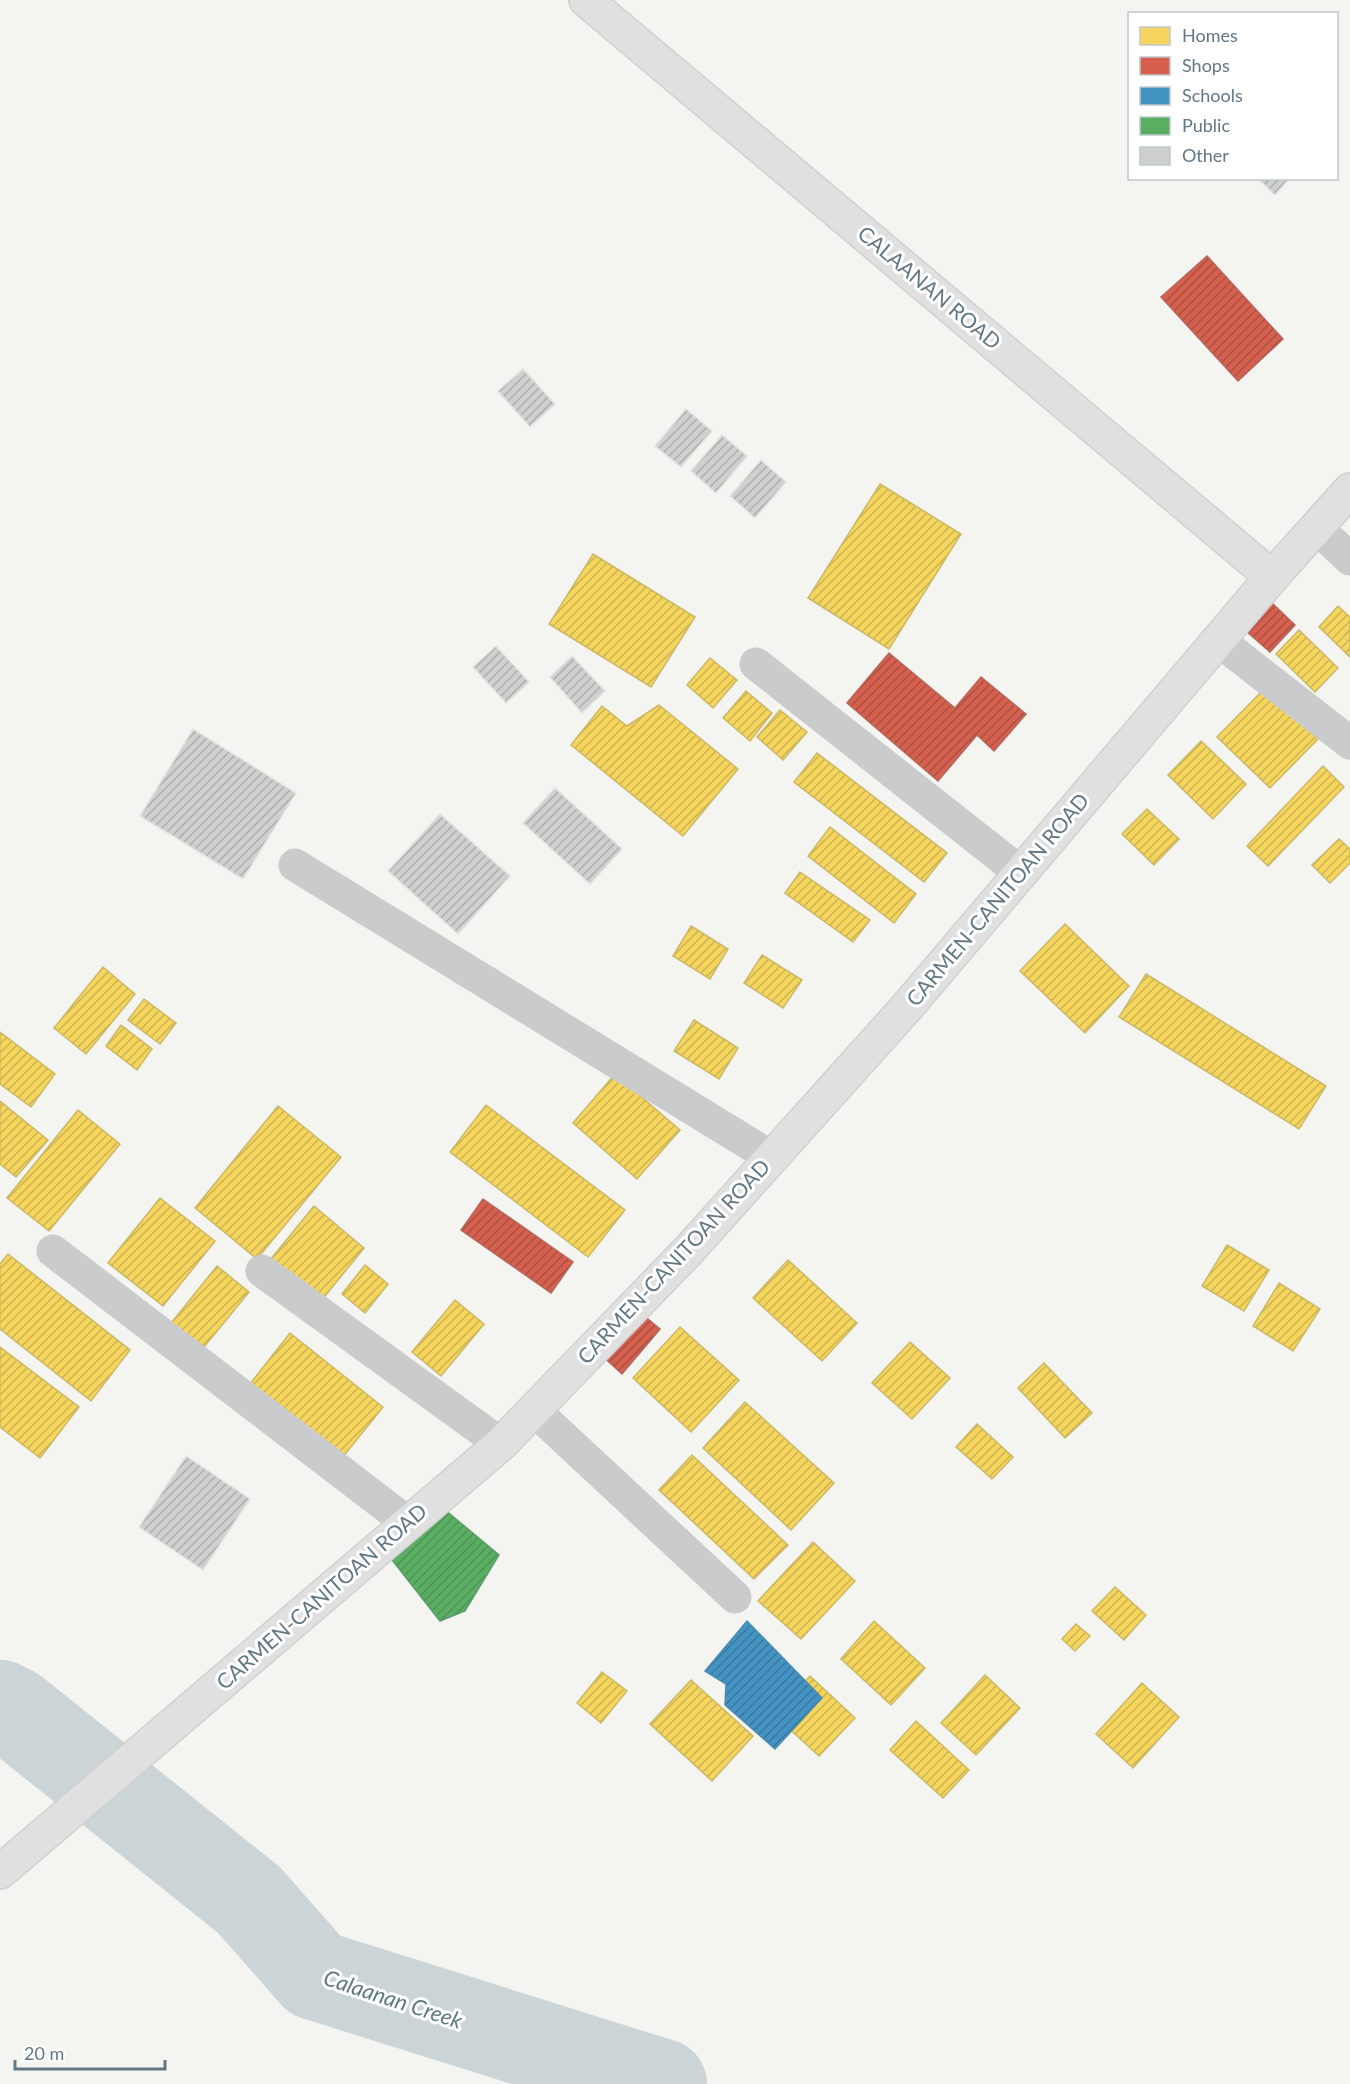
<svg xmlns="http://www.w3.org/2000/svg" width="1350" height="2084" viewBox="0 0 1350 2084" font-family="Lato,sans-serif">
  <style>
    .homes { fill: url(#homes-hatch); stroke: #cab968; stroke-width: 1.5 }
    .shops { fill: url(#shops-hatch); stroke: #b3675e; stroke-width: 1.5 }
    .schools { fill: url(#schools-hatch); stroke: #4c8bb0; stroke-width: 1.5 }
    .public { fill: url(#public-hatch); stroke: #5c9e6c; stroke-width: 1.5 }
    .lines { fill: none; stroke-linecap: round; stroke-linejoin: round }
    .river { stroke: #cbd5d7; stroke-width: 90 }
    .building { fill: url(#building-hatch); stroke: #e3e3e1; stroke-width: 1.5 }
    .major-casing { stroke: #d0d1d0; stroke-width: 36 }
    .minor { stroke: #cacbcc; stroke-width: 33 }
    .major { stroke: #dfe0df; stroke-width: 33 }
    .labels { text-anchor: middle; stroke-width: 6; stroke-linejoin: round; paint-order: stroke }
    .street-label { font-size: 21px; fill: #627784; stroke: #fff }
    .water-label { font-size: 22px; font-style: italic; fill: #5d7a81; stroke: #fff }
  </style>
  <defs>
    <pattern id="homes-hatch" width="6" height="6" patternUnits="userSpaceOnUse" patternTransform="scale(1.5)"><rect width="6" height="6" fill="#f6d55c"/><path d="M-1 1l2-2M0 6l6-6M5 7l2-2" fill="none" stroke="#cbb252"/></pattern>
    <pattern id="shops-hatch" width="6" height="6" patternUnits="userSpaceOnUse" patternTransform="scale(1.5)"><rect width="6" height="6" fill="#d6604d"/><path d="M-1 1l2-2M0 6l6-6M5 7l2-2" fill="none" stroke="#a85144"/></pattern>
    <pattern id="schools-hatch" width="6" height="6" patternUnits="userSpaceOnUse" patternTransform="scale(1.5)"><rect width="6" height="6" fill="#4393c3"/><path d="M-1 1l2-2M0 6l6-6M5 7l2-2" fill="none" stroke="#3a779c"/></pattern>
    <pattern id="public-hatch" width="6" height="6" patternUnits="userSpaceOnUse" patternTransform="scale(1.5)"><rect width="6" height="6" fill="#5aae61"/><path d="M-1 1l2-2M0 6l6-6M5 7l2-2" fill="none" stroke="#4e9256"/></pattern>
    <pattern id="building-hatch" width="6" height="6" patternUnits="userSpaceOnUse" patternTransform="scale(1.5)"><rect width="6" height="6" fill="#ced0cf"/><path d="M-1 1l2-2M0 6l6-6M5 7l2-2" fill="none" stroke="#abaeae"/></pattern>
  </defs>
  <rect width="100%" height="100%" fill="#f4f4f1"/>
  <g class="homes">
    <path d="M880,484L961,534L889,649L808,598Z"/>
    <path d="M593,554L695,617L651,687L549,624Z"/>
    <path d="M1338,606L1350,617V657L1319,627Z"/>
    <path d="M1299,630L1338,668L1315,692L1276,654Z"/>
    <path d="M710,658L737,680L713,708L687,685Z"/>
    <path d="M1265,688L1318,739L1270,788L1217,737Z"/>
    <path d="M746,691L772,713L750,741L723,718Z"/>
    <path d="M659,705L738,769L683,836L571,745L602,706L627,726Z"/>
    <path d="M780,710L807,732L783,760L757,737Z"/>
    <path d="M1201,741L1246,784L1213,819L1168,775Z"/>
    <path d="M817,753L947,853L924,882L794,782Z"/>
    <path d="M1323,766L1344,787L1268,866L1247,846Z"/>
    <path d="M1147,809L1179,839L1154,865L1122,834Z"/>
    <path d="M830,827L916,894L894,923L808,856Z"/>
    <path d="M1339,839L1350,849V863L1330,883L1312,865Z"/>
    <path d="M800,872L870,920L853,942L785,893Z"/>
    <path d="M1065,924L1129,986L1085,1033L1020,971Z"/>
    <path d="M691,926L728,949L710,979L673,956Z"/>
    <path d="M762,955L802,980L783,1008L744,983Z"/>
    <path d="M103,967L135,994L86,1054L54,1028Z"/>
    <path d="M1146,974L1326,1086L1299,1129L1119,1017Z"/>
    <path d="M144,999L176,1023L160,1044L128,1020Z"/>
    <path d="M694,1020L738,1048L719,1079L674,1051Z"/>
    <path d="M121,1025L152,1049L137,1070L106,1046Z"/>
    <path d="M0,1032L55,1074L31,1107L0,1084Z"/>
    <path d="M615,1074L680,1130L637,1179L573,1123Z"/>
    <path d="M0,1101L48,1140L16,1177L0,1164Z"/>
    <path d="M486,1105L625,1210L588,1257L450,1152Z"/>
    <path d="M278,1106L341,1157L257,1259L195,1208Z"/>
    <path d="M78,1110L120,1144L49,1231L7,1198Z"/>
    <path d="M160,1198L215,1241L163,1306L108,1263Z"/>
    <path d="M314,1206L364,1248L317,1306L266,1265Z"/>
    <path d="M1227,1245L1269,1270L1244,1311L1202,1286Z"/>
    <path d="M8,1254L130,1350L91,1401L0,1329V1264Z"/>
    <path d="M788,1260L857,1323L822,1361L753,1298Z"/>
    <path d="M365,1265L388,1284L365,1313L342,1294Z"/>
    <path d="M217,1266L249,1292L200,1352L168,1327Z"/>
    <path d="M1279,1283L1320,1309L1293,1351L1253,1326Z"/>
    <path d="M455,1300L484,1324L441,1376L412,1352Z"/>
    <path d="M680,1327L739,1380L691,1432L633,1378Z"/>
    <path d="M290,1333L383,1407L338,1463L246,1389Z"/>
    <path d="M910,1342L950,1378L912,1419L872,1383Z"/>
    <path d="M0,1347L79,1407L40,1458L0,1427Z"/>
    <path d="M1044,1363L1092,1413L1065,1438L1018,1388Z"/>
    <path d="M745,1402L834,1483L791,1530L703,1448Z"/>
    <path d="M977,1424L1013,1457L992,1479L956,1447Z"/>
    <path d="M692,1455L788,1545L754,1579L659,1490Z"/>
    <path d="M813,1542L855,1581L801,1639L758,1601Z"/>
    <path d="M1115,1587L1146,1615L1124,1640L1092,1611Z"/>
    <path d="M874,1621L925,1668L891,1705L841,1659Z"/>
    <path d="M1076,1624L1090,1636L1075,1651L1062,1639Z"/>
    <path d="M602,1672L627,1691L601,1723L577,1703Z"/>
    <path d="M985,1675L1020,1708L976,1755L941,1723Z"/>
    <path d="M810,1676L855,1718L819,1756L774,1715Z"/>
    <path d="M691,1680L753,1736L712,1781L650,1724Z"/>
    <path d="M1142,1683L1179,1717L1133,1768L1096,1734Z"/>
    <path d="M916,1721L969,1770L943,1798L890,1750Z"/>
  </g>
  <g class="shops">
    <path d="M1207,256L1283,339L1238,381L1161,297Z"/>
    <path d="M1272,603L1295,625L1270,652L1246,631Z"/>
    <path d="M889,653L955,708L981,677L1026,714L994,751L977,735L938,781L847,703Z"/>
    <path d="M483,1199L573,1262L551,1293L461,1230Z"/>
    <path d="M636,1309L660,1329L622,1374L599,1353Z"/>
  </g>
  <path class="schools" d="M747,1621L822,1698L775,1749L725,1705L726,1684L705,1671Z"/>
  <path class="public" d="M444,1509L499,1555L465,1611L440,1621L392,1560L409,1547Z"/>
  <g class="lines">
    <path class="river" d="M0,1705L14,1712L249,1900L315,1975L662,2084"/>
  </g>
  <g class="building">
    <path d="M1257,178H1290L1275,195Z"/>
    <path d="M523,369L555,404L530,427L498,391Z"/>
    <path d="M686,409L712,431L681,467L655,446Z"/>
    <path d="M722,435L747,456L716,493L691,471Z"/>
    <path d="M761,460L786,482L755,518L730,496Z"/>
    <path d="M496,646L529,682L506,703L473,667Z"/>
    <path d="M572,656L605,691L582,713L550,677Z"/>
    <path d="M193,729L296,793L243,879L140,816Z"/>
    <path d="M555,788L622,849L590,884L523,823Z"/>
    <path d="M440,814L510,876L458,934L388,871Z"/>
    <path d="M186,1456L250,1499L203,1570L139,1527Z"/>
  </g>
  <g class="lines">
    <defs>
      <g id="major">
        <path d="M586,0L1272,577"/>
        <path d="M0,1872L501,1444L688,1251L907,1007L1272,577L1350,490"/>
      </g>
    </defs>
    <use href="#major" class="major-casing"/>
    <g class="minor">
      <path d="M1316,527L1350,559"/>
      <path d="M1218,640L1350,743"/>
      <path d="M756,664L1021,873"/>
      <path d="M295,865L771,1157"/>
      <path d="M53,1251L408,1523"/>
      <path d="M262,1271L501,1444"/>
      <path d="M534,1410L735,1597"/>
    </g>
    <use href="#major" class="major"/>
  </g>
  <g class="labels">
    <g class="street-label">
      <text transform="translate(929 288) rotate(40)" y="7">CALAANAN ROAD</text>
      <text transform="translate(998 900) rotate(-50)" y="7">CARMEN-CANITOAN ROAD</text>
      <text transform="translate(674 1262) rotate(-47)" y="7">CARMEN-CANITOAN ROAD</text>
      <text transform="translate(322 1597) rotate(-41)" y="7">CARMEN-CANITOAN ROAD</text>
    </g>
    <g class="water-label">
      <text transform="translate(393 1999) rotate(18)" y="8">Calaanan Creek</text>
    </g>
  </g>
  <rect x="1128" y="12" width="210" height="168" fill="#ffffff" stroke="#c0c9ce" stroke-width="1.5"/>
  <rect x="1140" y="27" width="30" height="18" fill="#f6d55c" stroke="#c0c9ce" stroke-width="1.5"/>
  <text x="1182" y="42" font-size="18" fill="#627784">Homes</text>
  <rect x="1140" y="57" width="30" height="18" fill="#d6604d" stroke="#c0c9ce" stroke-width="1.5"/>
  <text x="1182" y="72" font-size="18" fill="#627784">Shops</text>
  <rect x="1140" y="87" width="30" height="18" fill="#4393c3" stroke="#c0c9ce" stroke-width="1.5"/>
  <text x="1182" y="102" font-size="18" fill="#627784">Schools</text>
  <rect x="1140" y="117" width="30" height="18" fill="#5aae61" stroke="#c0c9ce" stroke-width="1.5"/>
  <text x="1182" y="132" font-size="18" fill="#627784">Public</text>
  <rect x="1140" y="147" width="30" height="18" fill="#ced0cf" stroke="#c0c9ce" stroke-width="1.5"/>
  <text x="1182" y="162" font-size="18" fill="#627784">Other</text>
  <path d="M15 2060v9h150v-9" fill="none" stroke="#627784" stroke-width="3"/>
  <text x="24" y="2060" font-size="18" fill="#627784" stroke="#ffffff" stroke-width="4.5" paint-order="stroke">20 m</text>
</svg>
